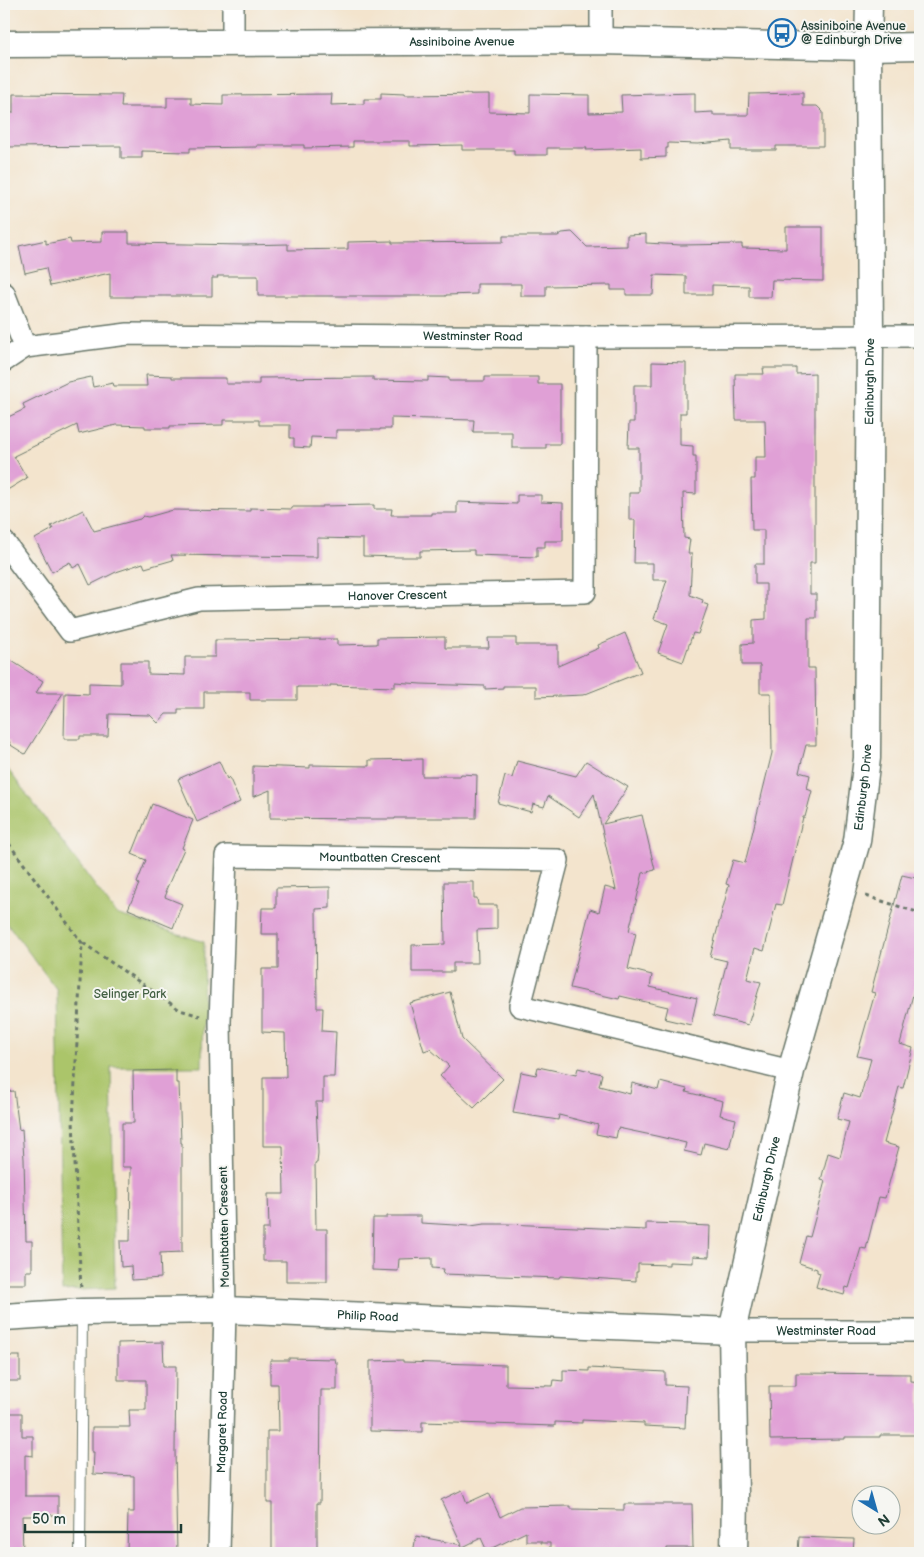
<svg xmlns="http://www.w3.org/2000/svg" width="924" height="1557" viewBox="0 0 924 1557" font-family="'Balsamiq Sans',sans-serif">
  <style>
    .green { fill: #abc56b; stroke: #658150 }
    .building { fill: #e0a0d6 }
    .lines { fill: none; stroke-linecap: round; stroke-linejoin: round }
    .service-casing { stroke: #69776a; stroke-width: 12 }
    .minor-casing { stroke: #69776a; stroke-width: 24 }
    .tertiary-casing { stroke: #69776a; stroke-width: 29 }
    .path { stroke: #69776a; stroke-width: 3; stroke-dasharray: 4 4; stroke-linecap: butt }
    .service { stroke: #fff; stroke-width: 10 }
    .minor { stroke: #fff; stroke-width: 21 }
    .tertiary { stroke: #fff; stroke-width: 26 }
    .labels { text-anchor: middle; stroke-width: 4; stroke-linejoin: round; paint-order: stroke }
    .poi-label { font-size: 12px; fill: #1f3d34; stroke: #f6f6f2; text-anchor: start }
    .street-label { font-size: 12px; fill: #1f3d34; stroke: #f6f6f2 }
    .park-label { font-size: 12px; fill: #425f42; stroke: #f6f6f2 }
  </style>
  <rect width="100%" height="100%" fill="#f6f6f2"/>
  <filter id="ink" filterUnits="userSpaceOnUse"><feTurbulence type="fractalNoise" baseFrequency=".02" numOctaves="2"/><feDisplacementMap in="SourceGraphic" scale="10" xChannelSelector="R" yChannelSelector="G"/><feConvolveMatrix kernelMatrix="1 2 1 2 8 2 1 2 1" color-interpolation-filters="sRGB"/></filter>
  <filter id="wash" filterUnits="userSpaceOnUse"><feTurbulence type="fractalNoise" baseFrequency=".0096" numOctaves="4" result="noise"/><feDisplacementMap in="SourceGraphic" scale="20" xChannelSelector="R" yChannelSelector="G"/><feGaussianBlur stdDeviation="1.12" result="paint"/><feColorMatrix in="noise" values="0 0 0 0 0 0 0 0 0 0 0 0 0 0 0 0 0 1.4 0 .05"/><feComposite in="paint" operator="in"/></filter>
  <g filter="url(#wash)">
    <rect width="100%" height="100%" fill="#f3e4cd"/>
    <path class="green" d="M4,764L116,914L204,942L202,1067H111L115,1288L62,1291L57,990L4,919Z"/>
    <g id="blocks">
      <g class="building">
        <path d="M381,93L404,94V95L489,94V112L530,113V94L589,95V113L622,112L621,95L695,93V113L713,112V115H748L749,94L803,93V106H817L823,112V146H776V150H731V141L698,144L668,143V148H666V157L641,158V148L586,150L587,148H547V155H514V150H462V145L410,146V141H353V147L304,148V145H257V147L190,148V152L142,151V158H121V146L4,147V113H13V94L122,95L121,107H167V97H191V104L223,105V95L332,94L331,105L364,104V99H381Z"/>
        <path d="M786,227H823V281L772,280L771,297H749V286L712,285V295H686V276L654,275L653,295H626V290H611V285L546,286V296H521V284H477V294L446,295V296H258V276H217L218,278H212V296H133V297H110V273L50,286L46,268L25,273L19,246L46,240V244L70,239L71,243L102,242V232H129V243L244,245L288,244V250L348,249V242L392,241V243L503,242V236H558L562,233L572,232L587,247L627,246V235L646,234V243L681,245L742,244V248L786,249Z"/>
        <path d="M652,362L686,363V413H680V445L693,446V456H696V494L683,493L684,538L690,539L688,554H692L690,595L703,600L702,603L708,605L698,634L693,633L683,662L658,653L668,624L654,619L667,580H653V563H634L635,520H629V493H639V448H628L629,422H634V385H652Z"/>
        <path d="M763,368H796V374L815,373V563H810V594H816V618H808V668H815L816,745H806L799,772L810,775L807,789L812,791L805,817H803L782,905L776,904L764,951L755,948L747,979L761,982L748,1025L713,1016L727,961L710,957L729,885L726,884L733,860L745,863L772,753L771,693H760V665H742V644L753,643V620L766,619V584H755V564H764V530H752L751,479H755V457H766L765,420H736L735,374H764Z"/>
        <path d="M146,375L172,376V378H226V384H259V378L373,377V380L428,381V377L449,378V381H485V377H538V384H560V444H546V448H512V432H473L474,420L391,418V429H380V430H336V438L311,437L310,448L294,447V438H290V425H259V420H223V425L170,426V428H145V426L116,425L79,434L77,425L14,456L27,478L4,492V419L25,409L23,404L68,382L91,377L93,387L113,383L114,386H147Z"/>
        <path d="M517,495H541V502L563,503V541H545V547H537V557L474,555V550L420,551V557H399L363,556V539L317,538V557L171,555L173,560L145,568L143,563L116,572L90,585L80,564L73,568L70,562L52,572L35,539L53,529L51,526L83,510L94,531L140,519L143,516L148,517L173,510L250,511V508L292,509V507H322V506L374,505V509H392L391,515H431V513H457V502L517,504Z"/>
        <path d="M625,633L641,672L583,695L536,697V686H503V688L485,689V686L421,684L395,682V687L330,685V687H297V700H250V692H204V709H178V714H166L158,723L150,715L109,714L108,736H80V739H64L65,693L89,694V683L121,684V662H148V674L185,675V657H215V640L337,639V645L377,644V638L445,637V648H489L488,638H516V645H558V666L599,648L598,645Z"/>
        <path d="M4,656L43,681L36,693H63L25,754L9,744L10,742L4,738Z"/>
        <path d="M422,759V776H460L461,774L477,775L476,818H395V819H366L270,818V790L253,797V766L310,768V765L369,766V760Z"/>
        <path d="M219,761L227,779L229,777L240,802L197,822L178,779Z"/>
        <path d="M517,761L576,776L586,761L628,787L603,824L642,815L655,870L643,873L629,931L636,933L628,969L652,975L650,987L697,998L691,1025L665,1019L668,1007L620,996L619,999L570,988L590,909L599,912L605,887L616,890L594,794L579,817L548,796L544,807L533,804L531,812L498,803L505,776L512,778Z"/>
        <path d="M152,804L193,820L182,848L184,849L165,892H167L165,897L182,904L173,928L128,909L139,884L137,883L146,860L132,854Z"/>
        <path d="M902,875L920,879V968L900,1044L913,1048L903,1088L899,1087L884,1143L899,1147L885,1198L879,1197L866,1249L861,1248L849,1288L846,1287L844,1295L816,1287L820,1273L817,1272V1269L799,1263L806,1236L810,1237L825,1181L821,1180L828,1153L840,1157L849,1122L837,1119L844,1093L860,1098L871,1059L857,1056L875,993L871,992Z"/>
        <path d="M444,882H474V898H477L478,905H497V929L477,930L478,963H453V972H412V945L445,944Z"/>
        <path d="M330,887V908L316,909L317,1008H323L322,1031L336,1032L334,1077H323V1102H316L318,1153L317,1163H315L316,1229H327V1282H286V1261H263V1229H269L268,1194H284L283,1146H263V1077H286L285,1033L262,1032V969H278V934H261L262,908H276V888Z"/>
        <path d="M450,992L462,1039L503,1079L474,1108L440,1076L449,1066L430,1049L424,1051L410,1003Z"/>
        <path d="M538,1067L576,1075L578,1068L602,1074L599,1086L630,1094L632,1083L658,1090L660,1082L687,1089L686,1092L723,1101L720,1115L736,1119L729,1149L704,1143L701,1155L684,1151L686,1143L656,1136L618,1128L616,1138L596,1134L598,1125L559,1115L558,1120L513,1113L521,1072L536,1075Z"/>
        <path d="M176,1070V1083H179L181,1143H182V1252L160,1253L161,1278L132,1280L131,1266L121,1267L120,1241H130L131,1167H122V1123H134L133,1071Z"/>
        <path d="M14,1091L19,1130L22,1129L24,1159L26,1241H32V1271H26V1284H4V1092Z"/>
        <path d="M387,1216H421V1223L471,1226L484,1224H507L646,1230V1223L686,1224L687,1225L710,1226L709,1257L693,1256V1263L669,1262V1265L638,1264V1272H636V1281L560,1276L559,1278L443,1274L444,1269L432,1268V1258L399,1259L398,1271L372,1270L373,1218H387Z"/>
        <path d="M163,1342L164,1366H176L175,1450L177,1553H127L128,1512H134V1476L93,1474L94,1452H92V1427H130L129,1410H146V1380H118V1343Z"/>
        <rect x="4" y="1356" width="16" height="25"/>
        <path d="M289,1358L335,1359L336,1363L337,1362V1390H321L320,1503H317V1553H272V1503H267V1431H279L278,1384H270V1360H289Z"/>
        <path d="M403,1360V1362L506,1365V1385L553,1386L554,1380L563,1381V1370L589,1371V1368L665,1372V1385L687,1386L685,1428L644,1426V1423L582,1420V1423L555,1422V1426L422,1422V1432L370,1431V1361Z"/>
        <path d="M796,1373L911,1374V1381L920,1382V1435H880V1437H845V1439L770,1440L769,1386H796Z"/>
        <path d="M4,1413H22V1436H33V1456L25,1455V1496H58V1515H45L44,1516H22L23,1553H4Z"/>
        <path d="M462,1490L467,1503L489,1493L500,1517L520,1507L571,1506V1509L624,1510V1504H692L693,1548H667V1553H550V1543H541V1541H526V1532L487,1551L481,1538L463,1547L462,1546L461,1553H413L416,1536L462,1545L441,1500Z"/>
        <path d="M799,1537L854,1539L853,1553H798Z"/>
      </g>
    </g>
  </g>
  <g filter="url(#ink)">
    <use href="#blocks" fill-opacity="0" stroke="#69776a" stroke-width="1"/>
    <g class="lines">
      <defs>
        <path id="service" d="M80,1553L82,1312"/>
        <g id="minor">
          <path d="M601,41V4"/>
          <path d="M233,42V4"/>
          <path d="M4,293L25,347"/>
          <path id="s1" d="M4,361L25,347L128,334L586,337L920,336"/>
          <path id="s2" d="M4,542L70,631L199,599L585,592L586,337"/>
          <path id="s3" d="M732,1331H920"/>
          <path id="s4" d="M219,1553L225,1310L220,1022L226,856L558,860L520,1006L791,1071"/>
        </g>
        <g id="tertiary">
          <path id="s5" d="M4,44L601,41L868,47L920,46"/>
          <path id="s6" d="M4,1317L82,1312L225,1310L732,1331"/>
          <path id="s7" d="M734,1553L735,1495L732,1331L791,1071L857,841L867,758L870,336L868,47L869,4"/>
        </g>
      </defs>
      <use href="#service" class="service-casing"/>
      <use href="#minor" class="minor-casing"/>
      <use href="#tertiary" class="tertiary-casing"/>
      <g class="path">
        <path d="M4,837L82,943L73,1121L81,1290"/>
        <path d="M866,896L920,913"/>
        <path d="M83,943L180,1010L200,1016"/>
      </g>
      <use href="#service" class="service"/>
      <use href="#minor" class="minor"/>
      <use href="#tertiary" class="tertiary"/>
    </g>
  </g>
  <defs>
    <symbol id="bus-ring" viewBox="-11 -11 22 22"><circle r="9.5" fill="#f6f6f2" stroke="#1f6fb2" stroke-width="1.5"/><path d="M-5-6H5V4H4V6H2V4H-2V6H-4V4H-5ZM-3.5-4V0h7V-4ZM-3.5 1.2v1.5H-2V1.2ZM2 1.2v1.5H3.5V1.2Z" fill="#1f6fb2"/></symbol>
  </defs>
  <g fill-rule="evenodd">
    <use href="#bus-ring" x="766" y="17" width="32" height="32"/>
  </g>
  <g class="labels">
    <g class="poi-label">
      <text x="801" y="30">Assiniboine Avenue<tspan x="801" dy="14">@ Edinburgh Drive</tspan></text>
    </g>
    <g class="street-label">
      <text dy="4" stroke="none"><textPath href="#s5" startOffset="458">Assiniboine Avenue</textPath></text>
      <text dy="4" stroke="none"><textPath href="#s1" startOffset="474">Westminster Road</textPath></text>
      <text dy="4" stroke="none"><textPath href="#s7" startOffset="1188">Edinburgh Drive</textPath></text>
      <text dy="4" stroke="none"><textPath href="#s2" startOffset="442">Hanover Crescent</textPath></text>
      <text dy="4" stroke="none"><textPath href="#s7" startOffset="782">Edinburgh Drive</textPath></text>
      <text dy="4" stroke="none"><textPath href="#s4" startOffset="851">Mountbatten Crescent</textPath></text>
      <text dy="4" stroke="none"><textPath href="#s7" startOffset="378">Edinburgh Drive</textPath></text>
      <text transform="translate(224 1227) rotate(-91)" y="4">Mountbatten Crescent</text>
      <text dy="4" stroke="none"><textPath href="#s6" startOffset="364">Philip Road</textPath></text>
      <text dy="4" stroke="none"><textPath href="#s3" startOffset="94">Westminster Road</textPath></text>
      <text dy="4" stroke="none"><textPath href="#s4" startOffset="121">Margaret Road</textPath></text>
    </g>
    <g class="park-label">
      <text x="130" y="998">Selinger Park</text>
    </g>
  </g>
  <rect width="924" height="1557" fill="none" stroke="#f6f6f2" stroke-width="20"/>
  <g transform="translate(876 1510) rotate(143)"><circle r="24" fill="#f6f6f2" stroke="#a0aca6"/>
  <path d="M0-4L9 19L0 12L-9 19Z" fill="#1f6fb2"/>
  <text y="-8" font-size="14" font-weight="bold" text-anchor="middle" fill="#1f3d34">N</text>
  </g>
  <path d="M25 1524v8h156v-8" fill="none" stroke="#1f3d34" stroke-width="2.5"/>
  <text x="32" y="1524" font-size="15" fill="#1f3d34" stroke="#f6f6f2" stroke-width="4" paint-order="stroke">50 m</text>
</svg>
